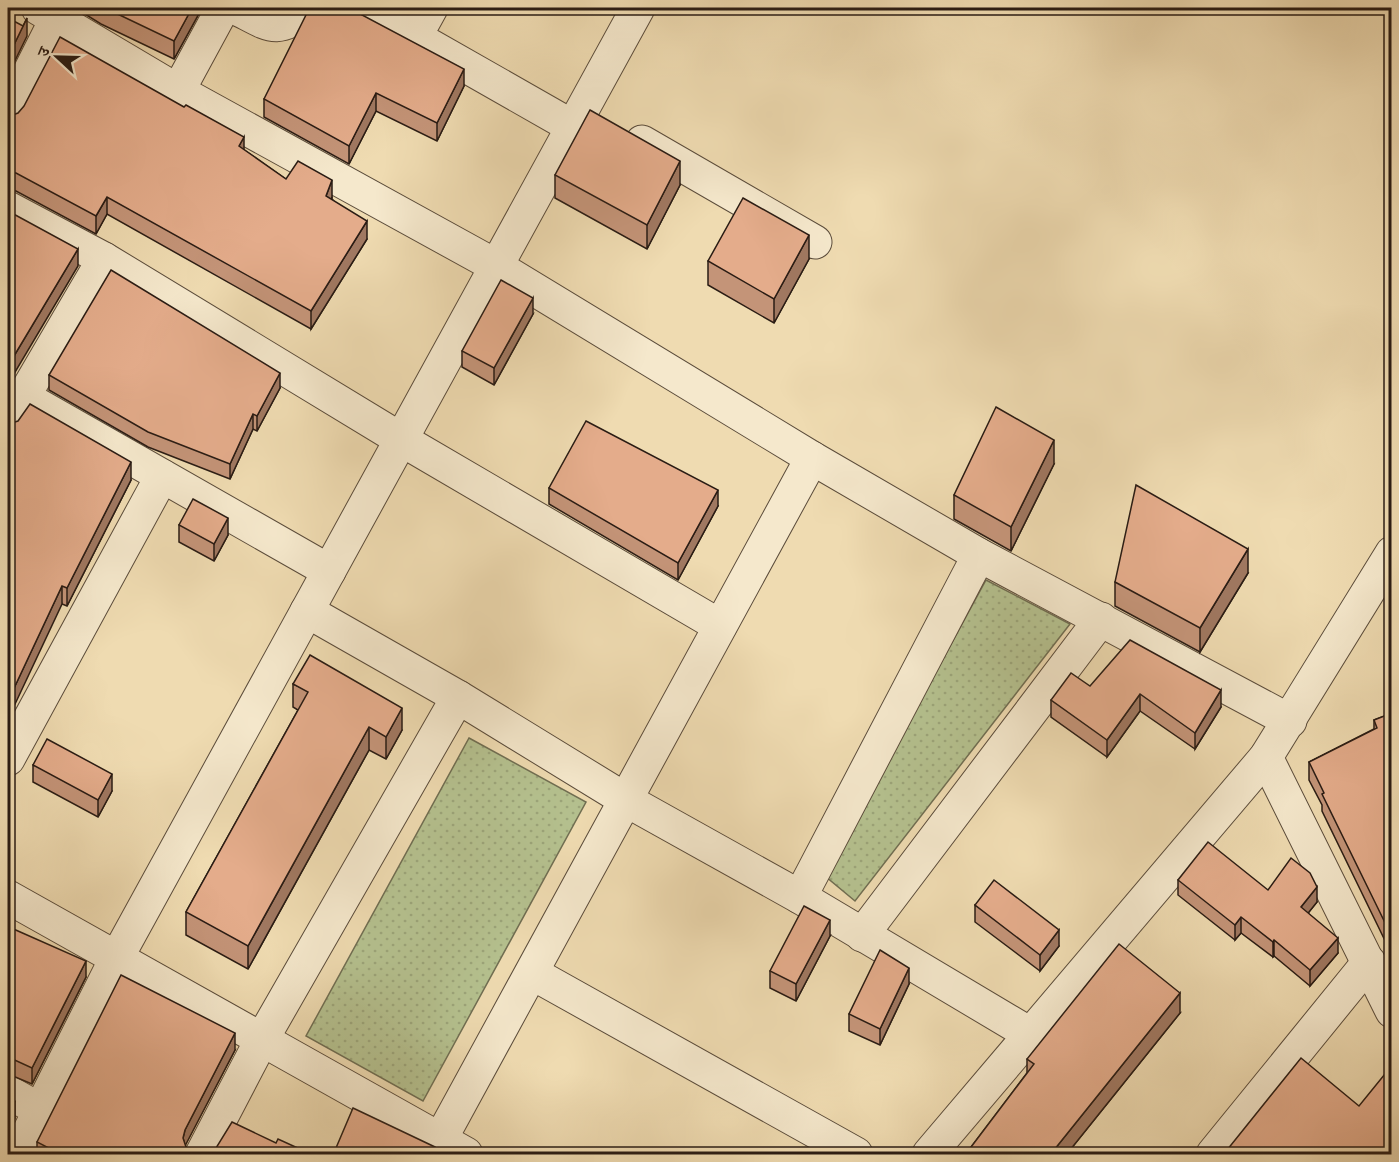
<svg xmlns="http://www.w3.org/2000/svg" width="1399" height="1162" viewBox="0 0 1399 1162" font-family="'IM FELL DW Pica','Noto Serif Devanagari',serif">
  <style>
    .park { fill: url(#park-dots); stroke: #706e52; stroke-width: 1.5 }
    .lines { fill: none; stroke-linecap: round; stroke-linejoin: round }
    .street-casing { stroke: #5b4c3b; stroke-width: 35 }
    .street { stroke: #f5e8cc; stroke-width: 33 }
    .wall { fill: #c49478; stroke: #2a1c14; stroke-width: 1.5 }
    .shaded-wall { fill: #a07861; stroke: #2a1c14; stroke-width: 1.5 }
    .building { fill: #e4ac8b; stroke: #2a1c14; stroke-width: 1.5 }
  </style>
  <defs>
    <pattern id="park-dots" width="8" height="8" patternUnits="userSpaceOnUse" patternTransform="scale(1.5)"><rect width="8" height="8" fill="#b5c18f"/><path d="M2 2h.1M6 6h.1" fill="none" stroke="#9ca57a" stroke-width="1.8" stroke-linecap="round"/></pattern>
  </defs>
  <rect width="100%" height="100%" fill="#efdbb1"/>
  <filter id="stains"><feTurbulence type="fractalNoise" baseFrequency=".00333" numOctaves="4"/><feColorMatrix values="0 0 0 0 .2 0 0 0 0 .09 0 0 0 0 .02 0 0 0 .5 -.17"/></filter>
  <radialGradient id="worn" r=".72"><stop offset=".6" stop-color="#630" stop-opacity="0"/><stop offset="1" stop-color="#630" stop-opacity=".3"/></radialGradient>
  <g class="park">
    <path d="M986,580L1070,624L855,901L825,876Z"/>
    <path d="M469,738L586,802L423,1101L306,1036Z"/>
  </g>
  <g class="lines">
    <defs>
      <g id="street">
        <path d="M38,8L178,91L496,266L812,458L979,555L1290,721"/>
        <path d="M236,8C270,25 276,35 308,8"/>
        <path d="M356,8L415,37"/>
        <path d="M431,8L415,37L573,127"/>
        <path d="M178,91L223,8"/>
        <path d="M8,115L57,18"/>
        <path d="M642,142L815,242"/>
        <path d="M8,208L104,259L402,440L720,626"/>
        <path d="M22,396L329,571"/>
        <path d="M8,423L104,259"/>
        <path d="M307,611L458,697L626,800L800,897L1030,1034"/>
        <path d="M1266,757L1392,1011"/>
        <path d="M8,759L162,476"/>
        <path d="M8,897L466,1154"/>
        <path d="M800,897L979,555"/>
        <path d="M862,935L1101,619"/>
        <path d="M532,973L856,1154"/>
        <path d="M8,1092L40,1110"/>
        <path d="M440,1140L812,458"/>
        <path d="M18,1154L116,959L638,8"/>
        <path d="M202,1154L261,1041L458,697"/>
        <path d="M929,1154L1266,757L1392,553"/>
        <path d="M1213,1154L1369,962"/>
      </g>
    </defs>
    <use href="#street" class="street-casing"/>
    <use href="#street" class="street"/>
  </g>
  <g class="wall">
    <path d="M75,8H202L174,59L101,24Z"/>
    <path d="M396,8H410L407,12Z"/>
    <path d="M464,86L437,141L376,111L349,164L264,117V99Z"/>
    <path d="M8,115L244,150L286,179L332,197V199L367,239L311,329L107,214L96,234L16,191L8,190Z"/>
    <path d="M555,175L680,185L647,249L555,198Z"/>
    <path d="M809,259L774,323L708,285V261Z"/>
    <path d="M533,314L494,385L462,367V351Z"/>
    <path d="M49,375L280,388L257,431L253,429L230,479L148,447L49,390Z"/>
    <path d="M8,424L131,480L67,606L62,604Z"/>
    <path d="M1054,464L1011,551L954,519V495Z"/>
    <path d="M549,488L718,506L678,580L549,504Z"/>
    <path d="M179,525L228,535L214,561L179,542Z"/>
    <path d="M1248,573L1200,652L1115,606V582Z"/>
    <path d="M293,684L402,730L386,759L369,750L248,969L186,935V912L298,710L293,707Z"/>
    <path d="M1090,686L1221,707L1195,749L1140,711L1107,757L1051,717V700Z"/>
    <path d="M1392,713V955L1322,811V805L1309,780V762L1374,729V720Z"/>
    <path d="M33,765L112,791L98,817L33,782Z"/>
    <path d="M1178,880L1268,890L1317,902L1308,913L1338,953L1310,986L1274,956L1273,957L1241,933L1235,940L1178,895Z"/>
    <path d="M975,905L1059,946L1040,971L975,922Z"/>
    <path d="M13,929L86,977L32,1084L8,1074Z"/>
    <path d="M830,936L796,1001L770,988V971Z"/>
    <path d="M909,984L880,1045L849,1031V1014Z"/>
    <path d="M1180,1013L1066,1155H965L1027,1073V1059Z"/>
    <path d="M235,1050L185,1145L186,1147L195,1155H37V1142Z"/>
  </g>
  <g class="shaded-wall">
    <path d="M192,8H202L174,59V41Z"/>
    <path d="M27,18V36L8,75V57Z"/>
    <path d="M464,69V86L437,141V123Z"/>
    <path d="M376,93V111L349,164V146Z"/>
    <path d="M244,137V155L239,146Z"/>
    <path d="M680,161V185L647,249V225Z"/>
    <path d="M332,180V197L326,213V196Z"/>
    <path d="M107,197V214L96,234V216Z"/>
    <path d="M367,221V239L311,329V311Z"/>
    <path d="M809,235V259L774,323V299Z"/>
    <path d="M78,249V266L8,384V366Z"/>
    <path d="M533,298V314L494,385V368Z"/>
    <path d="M280,373V388L257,431V416Z"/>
    <path d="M253,414V429L230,479V464Z"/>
    <path d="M1054,440V464L1011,551V527Z"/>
    <path d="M131,462V480L67,606V588Z"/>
    <path d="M718,490V506L678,580V563Z"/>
    <path d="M228,518V535L214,561V544Z"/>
    <path d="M1248,549V573L1200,652V628Z"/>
    <path d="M62,586V604L8,719V701Z"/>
    <path d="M1221,690V707L1195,749V733Z"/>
    <path d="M1140,694V711L1107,757V740Z"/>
    <path d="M402,708V730L386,759V737Z"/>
    <path d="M369,727V750L248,969V946Z"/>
    <path d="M112,774V791L98,817V800Z"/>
    <path d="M1317,887V902L1301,922V907Z"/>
    <path d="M1241,917V933L1235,940V925Z"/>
    <path d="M13,918V934L9,927Z"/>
    <path d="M830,920V936L796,1001V984Z"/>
    <path d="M1059,930V946L1040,971V955Z"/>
    <path d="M1338,938V953L1310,986V970Z"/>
    <path d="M1274,940V956L1273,957V942Z"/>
    <path d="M86,961V977L32,1084V1068Z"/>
    <path d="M909,968V984L880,1045V1029Z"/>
    <path d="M1180,993V1013L1066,1155H1050Z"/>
    <path d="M235,1033V1050L185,1146L183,1138L185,1130Z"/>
    <path d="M15,1101V1118L8,1133V1117Z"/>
  </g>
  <g class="building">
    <path d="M105,8H192L174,41Z"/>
    <path d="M314,8H349L464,69L437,123L376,93L349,146L264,99L306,15Z"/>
    <path d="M8,18L23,26L27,18L8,57Z"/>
    <path d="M60,37L184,107L186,105L244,137L239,146L286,179L298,161L332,180L326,196L367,221L311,311L107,197L96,216L16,173L8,172V115L10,116L18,113L24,106Z"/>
    <path d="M590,110L680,161L647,225L555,175Z"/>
    <path d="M743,198L809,235L774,299L708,261Z"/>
    <path d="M8,211L78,249L8,366Z"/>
    <path d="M111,270L280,373L257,416L253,414L230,464L148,432L49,375Z"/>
    <path d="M501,280L533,298L494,368L462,351Z"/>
    <path d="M30,404L131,462L67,588L62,586L8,701V424L18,421Z"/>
    <path d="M996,407L1054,440L1011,527L954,495Z"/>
    <path d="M586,421L718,490L678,563L549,488Z"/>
    <path d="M1136,485L1248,549L1200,628L1115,582Z"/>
    <path d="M193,499L228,518L214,544L179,525Z"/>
    <path d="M1130,640L1221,690L1195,733L1140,694L1107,740L1051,700L1071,673L1090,686Z"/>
    <path d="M310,655L402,708L386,737L369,727L248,946L186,912L308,692L293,684Z"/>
    <path d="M1392,713V937L1322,794L1324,793L1309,762L1377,728L1374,720Z"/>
    <path d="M47,739L112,774L98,800L33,765Z"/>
    <path d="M1208,842L1268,890L1291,858L1310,873L1317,887L1301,907L1338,938L1310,970L1274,940L1273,942L1241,917L1235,925L1178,880Z"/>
    <path d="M994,880L1059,930L1040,955L975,905Z"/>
    <path d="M804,906L830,920L796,984L770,971Z"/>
    <path d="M8,915L13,918L9,927L86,961L32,1068L8,1057Z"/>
    <path d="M1119,944L1180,993L1050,1155H965L1034,1064L1027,1059Z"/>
    <path d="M880,950L909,968L880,1029L849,1014Z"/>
    <path d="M121,975L235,1033L185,1130L183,1138L186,1147L195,1155H62L37,1142Z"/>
    <path d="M1301,1058L1359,1106L1389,1069L1392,1071V1155H1223Z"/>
    <path d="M8,1096L15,1101L8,1117Z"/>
    <path d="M353,1108L435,1147L432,1155H333Z"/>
    <path d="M232,1122L276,1143L278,1139L313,1155H208L213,1153Z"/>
  </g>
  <rect width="1399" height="1162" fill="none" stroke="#efdbb1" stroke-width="30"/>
  <rect x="9" y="9" width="1381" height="1144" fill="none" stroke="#2a1c14" stroke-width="3"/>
  <rect x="15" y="15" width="1369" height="1132" fill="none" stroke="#2a1c14" stroke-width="1.5"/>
  <g transform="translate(57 57) rotate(292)" stroke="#f5e8cc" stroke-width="4.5" paint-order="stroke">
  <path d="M0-4.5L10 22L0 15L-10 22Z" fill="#2a1c14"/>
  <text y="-9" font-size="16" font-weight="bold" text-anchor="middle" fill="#2a1c14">उ</text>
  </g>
  <rect width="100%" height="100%" filter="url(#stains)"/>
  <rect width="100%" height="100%" fill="url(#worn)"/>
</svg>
